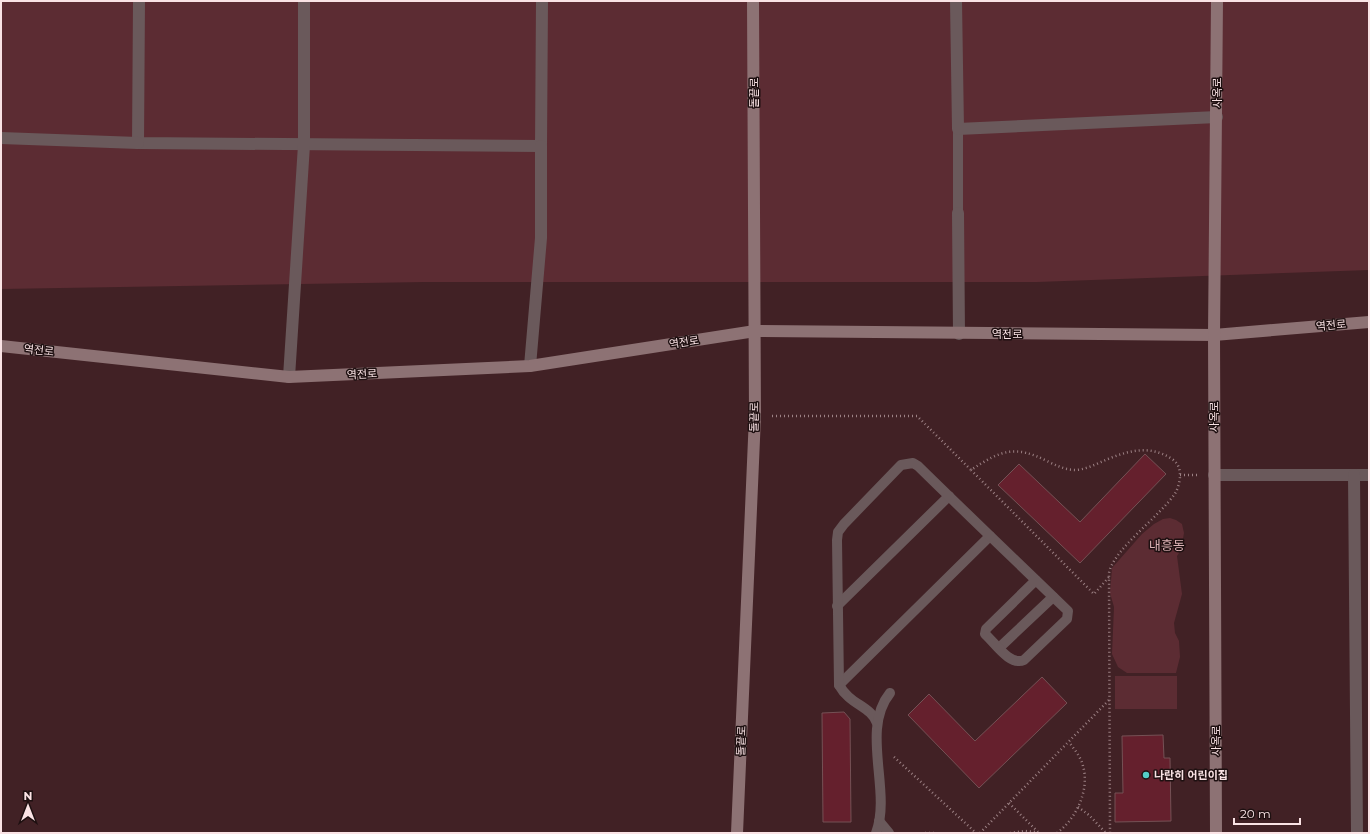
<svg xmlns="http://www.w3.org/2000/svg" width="1370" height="834" viewBox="0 0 1370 834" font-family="Montserrat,'Noto Sans KR',sans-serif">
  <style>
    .green { fill: #5c2c33 }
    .building { fill: #65202d; stroke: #755155 }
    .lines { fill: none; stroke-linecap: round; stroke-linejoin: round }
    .path { stroke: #9c8184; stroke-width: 2.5; stroke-dasharray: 1 3; stroke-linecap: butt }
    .lane { stroke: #6a595b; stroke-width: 10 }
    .street { stroke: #6a595b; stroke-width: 12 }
    .secondary { stroke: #8d7274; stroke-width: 12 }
    .poi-dot { fill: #54cdc7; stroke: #1e1011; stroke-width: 1.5 }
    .labels { text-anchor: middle; stroke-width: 3; stroke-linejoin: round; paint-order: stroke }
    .street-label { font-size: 11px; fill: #fae3e5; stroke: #1e1011 }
    .poi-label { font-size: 11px; font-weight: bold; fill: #fae3e5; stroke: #1e1011; text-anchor: start }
    .quarter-label { font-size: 13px; fill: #dcb2b5; stroke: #1e1011 }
  </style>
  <rect width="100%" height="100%" fill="#412125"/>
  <g class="green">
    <path d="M1,1H1369V270L1037,282H425L1,289Z"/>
    <path d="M1170,518L1176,520L1182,524L1184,533L1181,550L1177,556L1182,594L1174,623L1175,633L1179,641L1180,657L1176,673H1127L1118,667L1112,654L1114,607L1110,593L1112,568L1142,534L1154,524L1163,519Z"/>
    <rect x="1115" y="676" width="62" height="33"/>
  </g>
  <g class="building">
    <path d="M1145,454L1166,474L1080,563L998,485L1019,464L1080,522Z"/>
    <path d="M1042,677L1067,703L979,788L908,715L929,694L975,741Z"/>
    <path d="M844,712L850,719L851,822H823L822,713Z"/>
    <path d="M1163,735L1164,758H1170L1171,821L1115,822V793H1123L1122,736Z"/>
  </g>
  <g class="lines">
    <g class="path">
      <path d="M772,416H917L971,470C1001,450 1015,445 1047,461C1057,466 1066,470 1076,470C1088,469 1098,463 1108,459C1130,450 1151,445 1172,459C1183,466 1181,481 1176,492C1161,516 1114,548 1109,573L1110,833"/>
      <path d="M971,470L1094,594L1109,577"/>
      <path d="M1180,475H1198"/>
      <path d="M894,757L976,833"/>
      <path d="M1009,803L1039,833"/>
      <path d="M1078,807L1089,815L1106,833"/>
      <path d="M925,833H935"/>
      <path d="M980,833L1109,700"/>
      <path d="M1010,833L1025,831L1036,832"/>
      <path d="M1057,833C1076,819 1090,790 1083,766C1081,757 1074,749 1069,742"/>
    </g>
    <g class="lane">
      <path d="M958,129V213"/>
      <path d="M837,606L949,496"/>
      <path d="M999,648L1053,597"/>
      <path d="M839,685L990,536"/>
      <path d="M877,723C871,706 850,705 839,685L837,540L838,532L844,524L901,465L913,463L918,466C968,515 1018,563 1068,611L1067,619L1024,660C1011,666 997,646 988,637L985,634L986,629L1036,580"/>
      <path d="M879,821L889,833"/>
      <path d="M876,833C892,791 860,730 890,693"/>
    </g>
    <g class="street">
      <path d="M139,1L138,143L541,146L542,1"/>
      <path d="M956,1L958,129L1217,117"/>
      <path d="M1,138L138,143"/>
      <path d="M958,213L959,334"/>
      <path d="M530,366L541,238V146"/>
      <path d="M289,377L304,145V1"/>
      <path d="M1214,475H1369"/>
      <path d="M1354,475L1357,833"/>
    </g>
    <g class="secondary">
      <path d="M1,346L289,377L530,366L755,331L1214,335L1369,322"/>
      <path d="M737,833L755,416L753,1"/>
      <path d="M1216,833L1214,335L1217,1"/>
    </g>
  </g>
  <circle class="poi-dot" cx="1146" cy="775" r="4"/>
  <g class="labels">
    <g class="street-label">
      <text transform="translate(754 93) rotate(-90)" y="4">돌끝로</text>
      <text transform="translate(1217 93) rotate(-90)" y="4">사옥로</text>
      <text transform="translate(1331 325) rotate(-5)" y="4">역전로</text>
      <text x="1007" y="338">역전로</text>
      <text transform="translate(684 342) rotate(-9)" y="4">역전로</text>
      <text transform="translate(39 350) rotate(6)" y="4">역전로</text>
      <text transform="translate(362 374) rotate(-3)" y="4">역전로</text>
      <text transform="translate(754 417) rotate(-89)" y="4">돌끝로</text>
      <text transform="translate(1214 417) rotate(-90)" y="4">사옥로</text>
      <text transform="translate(741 741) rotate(-88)" y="4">돌끝로</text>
      <text transform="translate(1216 741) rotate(-90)" y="4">사옥로</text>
    </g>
    <g class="poi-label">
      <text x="1154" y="779">나란히 어린이집</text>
    </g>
    <g class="quarter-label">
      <text x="1167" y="550">내흥동</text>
    </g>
  </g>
  <rect width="1370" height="834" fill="none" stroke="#fae3e5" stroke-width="4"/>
  <g transform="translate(28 806)" stroke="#1e1011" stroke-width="3" paint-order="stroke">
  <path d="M0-3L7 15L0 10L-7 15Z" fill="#fae3e5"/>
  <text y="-6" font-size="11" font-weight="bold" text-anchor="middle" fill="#fae3e5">N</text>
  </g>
  <path d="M1234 818v6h66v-6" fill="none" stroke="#fae3e5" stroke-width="2"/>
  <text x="1240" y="818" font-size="12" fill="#fae3e5" stroke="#1e1011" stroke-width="3" paint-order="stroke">20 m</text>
</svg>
